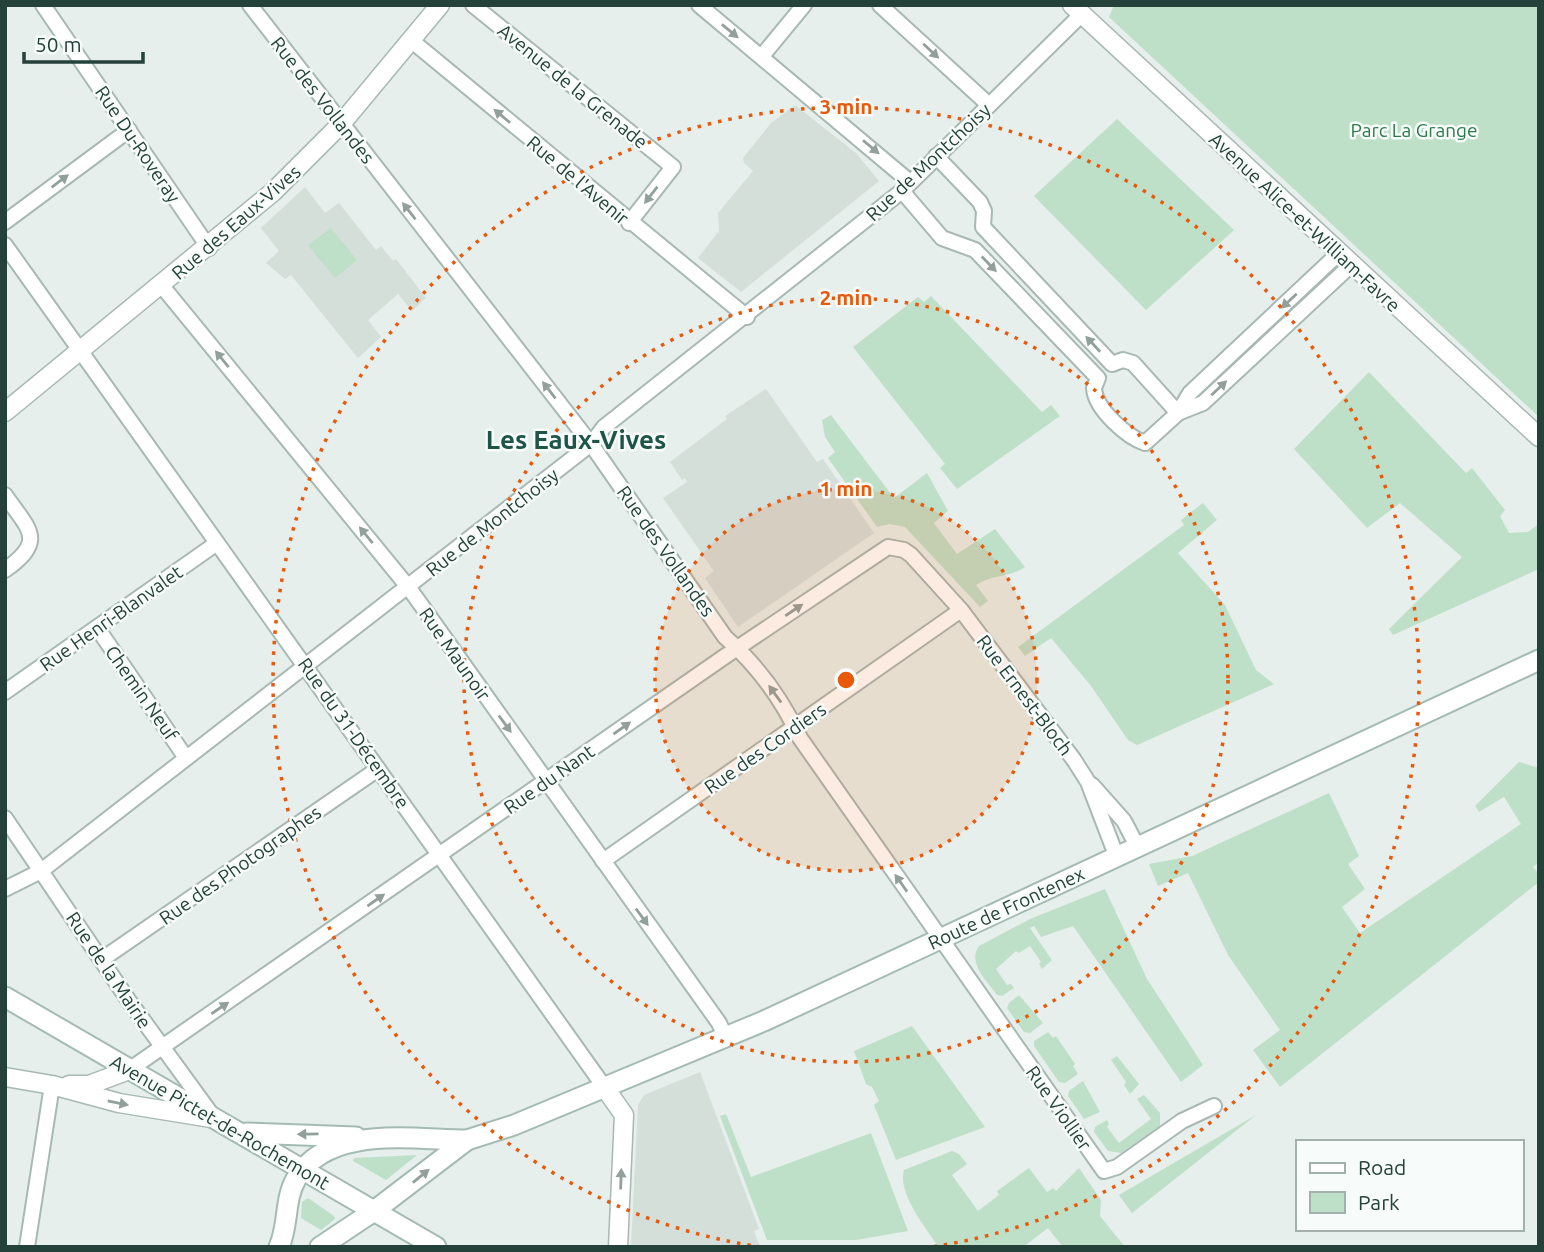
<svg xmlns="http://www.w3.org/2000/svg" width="1544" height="1252" viewBox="0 0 1544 1252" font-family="Ubuntu,sans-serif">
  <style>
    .built { fill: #d4dfda }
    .green { fill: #bfe0c8 }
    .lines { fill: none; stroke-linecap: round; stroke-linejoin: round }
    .minor-casing { stroke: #a8b8b2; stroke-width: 18 }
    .tertiary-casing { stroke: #a8b8b2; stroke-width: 21 }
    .secondary-casing { stroke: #a4bbb3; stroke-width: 23 }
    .minor { stroke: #fff; stroke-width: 14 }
    .tertiary { stroke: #fff; stroke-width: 18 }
    .secondary { stroke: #fff; stroke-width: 19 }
    .oneway { fill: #92a09c }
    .ring { fill: none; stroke: #e8590c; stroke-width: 3.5; stroke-dasharray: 3.5 7 }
    .labels { text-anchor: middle; stroke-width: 5; stroke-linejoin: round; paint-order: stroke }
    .street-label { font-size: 19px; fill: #24423a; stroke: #f7fbf9 }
    .park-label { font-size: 19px; fill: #2d7a4b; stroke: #f7fbf9 }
    .district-label { font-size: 26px; font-weight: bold; fill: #1f5548; stroke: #f7fbf9 }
    .centre { fill: #e8590c; stroke: #f7fbf9; stroke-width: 3.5 }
    .ring-label { font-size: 21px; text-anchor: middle; font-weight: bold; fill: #e8590c; stroke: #f7fbf9; stroke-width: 5; stroke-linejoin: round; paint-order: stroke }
  </style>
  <rect width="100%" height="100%" fill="#e6efeb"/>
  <g class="built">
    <path d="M795,105L856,153L879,181L741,292L698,258L719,231L718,213L753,171L744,163L743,158L771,123Z"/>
    <path d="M305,187L325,213L339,203L376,250L381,246L393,261L396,259L426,298L412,311L398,294L368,320L381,337L358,358L291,275L285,279L266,263L279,251L261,228Z"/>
    <path d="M766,389L817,462L823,459L874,533L738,627L705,578L714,571L663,498L687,482L685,478L682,480L670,462L727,419L725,416Z"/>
    <path d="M700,1072L759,1229L754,1231L760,1247H631L638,1105L644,1095Z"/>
  </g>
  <g class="green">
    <path d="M1114,5H1539V417L1109,17Z"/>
    <path d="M1117,119L1234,230L1146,310L1034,196Z"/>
    <path d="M331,228L357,260L335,278L308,245Z"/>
    <path d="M931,296L1042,412L1051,405L1060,416L957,489L940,468L945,464L853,347L918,297L924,302Z"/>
    <path d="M1369,372L1466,473L1472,468L1505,510L1500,516L1509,533L1528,532L1539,524V569L1393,635L1389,629L1462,557L1400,503L1367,528L1294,449Z"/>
    <path d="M831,415L894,498L927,473L948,511L934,523L957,554L995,529L1025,567C1009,578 994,573 976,585L988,601L980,607L905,527L889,524L877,527L828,458L835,452L825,437L822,420Z"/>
    <path d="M1203,503L1217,520L1178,553L1225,605L1256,670L1274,684L1137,745L1128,740L1091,686L1051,638L1025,656L1018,647L1184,525L1181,520Z"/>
    <path d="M1519,762L1539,768V862L1533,867L1539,874V882L1280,1087L1253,1050L1280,1030L1228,955L1188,873L1158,886L1149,864L1192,856L1329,793L1359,856L1348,864L1365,889L1342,907L1360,933L1521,824L1504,797L1479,812L1475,806Z"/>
    <path d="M1105,889L1147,979L1203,1065L1181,1082L1073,926L1041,937L1034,926L1030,928L1052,960L1042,969L1039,964L1041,962L1030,946L1019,953L1016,951L996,969L1007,985L1011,984L1014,988L1002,996L997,995C987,981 967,963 979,946L1030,919Z"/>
    <path d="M1019,995L1043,1023L1030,1033L1024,1032L1007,1008L1009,1003Z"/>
    <path d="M912,1026L985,1127L896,1160L874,1105L879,1101L872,1087L866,1084L854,1051Z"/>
    <path d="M1048,1032L1053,1038L1056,1036L1075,1064L1073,1066L1078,1074L1065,1083L1059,1082L1034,1046V1041Z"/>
    <path d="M1117,1056L1139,1084L1130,1094L1124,1085L1126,1082L1111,1060Z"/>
    <path d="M1083,1081L1100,1112L1084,1119L1068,1096L1069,1091Z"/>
    <path d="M1144,1095L1160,1113V1126L1121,1153L1108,1151L1094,1132L1095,1127L1107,1120L1109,1124L1107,1127L1119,1143L1151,1119L1137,1099Z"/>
    <path d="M726,1114L751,1177L871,1133L908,1231L856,1240H767L720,1116Z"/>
    <path d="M1256,1115L1132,1213L1119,1195Z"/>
    <path d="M952,1151L959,1154L967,1164L952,1175L978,1211L999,1195L997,1191L1029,1168L1047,1192L1053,1188L1056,1191L1079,1168L1101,1200L1100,1216L1125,1247H1063L1048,1228L1023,1247H939C926,1229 897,1192 904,1170Z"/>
    <path d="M417,1155L386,1180L353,1161L354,1158Z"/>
    <path d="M308,1198L334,1216L335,1219L321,1230L301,1218L302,1202Z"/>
  </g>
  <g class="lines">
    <defs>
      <g id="minor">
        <path d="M43,5L209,248"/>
        <path d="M250,5L591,444L725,637C757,665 782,699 800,738L1104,1171L1117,1167L1182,1121L1214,1106"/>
        <path d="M473,5L673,167L629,223"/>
        <path d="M699,5L910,182"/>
        <path d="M880,5L989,105"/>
        <path d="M412,41L747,317"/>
        <path d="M762,56L804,5"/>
        <path d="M936,156L980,202L984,211L983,227L1112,364L1123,360L1133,363L1178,413L1190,393L1338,254"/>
        <path d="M902,191L942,238L975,250L1098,378L1094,388C1095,409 1127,437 1145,443L1178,413L1203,403L1350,266"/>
        <path d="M5,222L129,130"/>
        <path d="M5,245L605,1088"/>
        <path d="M162,286L409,588L719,1023L726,1038"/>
        <path d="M5,495C29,530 47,540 5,570"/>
        <path d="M98,629L186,758"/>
        <path d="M5,692L217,543"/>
        <path d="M1092,785L1124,821L1137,846"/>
        <path d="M5,818L129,1001L212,1115"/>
        <path d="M603,861L961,610"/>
        <path d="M5,889L41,871L591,444L604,427L902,191L1082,14"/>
        <path d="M101,960L378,769"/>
        <path d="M129,1070L724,657L888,547L904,550L911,555L961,610L1074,760L1088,782L1116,855"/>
        <path d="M27,1247L52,1085"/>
      </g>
      <g id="tertiary">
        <path d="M1072,5L1539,437"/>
        <path d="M5,412L273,192L341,124L440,5"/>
        <path d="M5,1077L52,1085L119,1103L211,1118"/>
        <path d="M69,1085H89L129,1070"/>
        <path d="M605,1088L624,1115L618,1247"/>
      </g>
      <g id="secondary">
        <path d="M5,997L436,1247"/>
        <path d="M246,1133L356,1137"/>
        <path d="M279,1247C289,1225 284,1200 296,1179C328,1124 414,1140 467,1140"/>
        <path d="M320,1247L374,1211L467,1140L514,1125L764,1021L1539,660"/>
      </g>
    </defs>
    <use href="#minor" class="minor-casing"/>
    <use href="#tertiary" class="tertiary-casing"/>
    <use href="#secondary" class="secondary-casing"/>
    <use href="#minor" class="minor"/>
    <use href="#tertiary" class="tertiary"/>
    <use href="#secondary" class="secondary"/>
  </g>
  <defs><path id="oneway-solid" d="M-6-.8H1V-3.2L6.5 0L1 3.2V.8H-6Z" transform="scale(1.75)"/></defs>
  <g class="oneway">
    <use href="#oneway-solid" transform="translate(730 31) rotate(39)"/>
    <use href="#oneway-solid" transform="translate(931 51) rotate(43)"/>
    <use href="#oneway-solid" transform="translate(502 116) rotate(-140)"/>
    <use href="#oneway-solid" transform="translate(871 147) rotate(40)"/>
    <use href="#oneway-solid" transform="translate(60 181) rotate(-37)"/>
    <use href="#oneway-solid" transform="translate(651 195) rotate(128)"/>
    <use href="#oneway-solid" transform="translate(409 211) rotate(-128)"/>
    <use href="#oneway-solid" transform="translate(989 264) rotate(46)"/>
    <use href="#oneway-solid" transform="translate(1289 301) rotate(137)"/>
    <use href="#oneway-solid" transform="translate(1093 344) rotate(-133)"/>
    <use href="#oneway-solid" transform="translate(222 359) rotate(-129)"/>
    <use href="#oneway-solid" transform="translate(1219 388) rotate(-43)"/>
    <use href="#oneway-solid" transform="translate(549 390) rotate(-128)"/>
    <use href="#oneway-solid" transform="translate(366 535) rotate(-129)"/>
    <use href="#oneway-solid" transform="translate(794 610) rotate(-34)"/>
    <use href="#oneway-solid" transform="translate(775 694) rotate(-126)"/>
    <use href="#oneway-solid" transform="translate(505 724) rotate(54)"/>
    <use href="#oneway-solid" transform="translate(622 728) rotate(-35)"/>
    <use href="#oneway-solid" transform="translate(901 883) rotate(-125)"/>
    <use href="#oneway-solid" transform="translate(376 900) rotate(-35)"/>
    <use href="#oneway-solid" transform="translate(642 917) rotate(54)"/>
    <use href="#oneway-solid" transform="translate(220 1008) rotate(-34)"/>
    <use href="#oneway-solid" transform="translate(118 1103) rotate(11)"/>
    <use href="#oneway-solid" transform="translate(308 1134) rotate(179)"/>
    <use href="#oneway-solid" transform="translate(421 1176) rotate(-39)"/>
    <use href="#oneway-solid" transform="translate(621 1179) rotate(-88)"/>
  </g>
  <circle cx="846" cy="680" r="191" fill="#e8590c" fill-opacity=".12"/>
  <g class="ring">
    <circle cx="846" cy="680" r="191"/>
    <circle cx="846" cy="680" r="382"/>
    <path d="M761 1247A573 573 0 1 1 931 1247"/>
  </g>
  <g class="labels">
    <g class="street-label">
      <text transform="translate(573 86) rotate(39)" y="7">Avenue de la Grenade</text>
      <text transform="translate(323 100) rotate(52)" y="7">Rue des Vollandes</text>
      <text transform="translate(138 144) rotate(56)" y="7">Rue Du-Roveray</text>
      <text transform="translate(928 162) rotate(-43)" y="7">Rue de Montchoisy</text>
      <text transform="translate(578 180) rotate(40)" y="7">Rue de l'Avenir</text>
      <text transform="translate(236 222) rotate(-41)" y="7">Rue des Eaux-Vives</text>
      <text transform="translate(1305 222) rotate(43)" y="7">Avenue Alice-et-William-Favre</text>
      <text transform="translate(492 522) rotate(-38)" y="7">Rue de Montchoisy</text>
      <text transform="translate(666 551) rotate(55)" y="7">Rue des Vollandes</text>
      <text transform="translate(111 618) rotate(-35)" y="7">Rue Henri-Blanvalet</text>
      <text transform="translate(455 654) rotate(55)" y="7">Rue Maunoir</text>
      <text transform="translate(142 693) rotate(55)" y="7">Chemin Neuf</text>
      <text transform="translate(1025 695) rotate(53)" y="7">Rue Ernest-Bloch</text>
      <text transform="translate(354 733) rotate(55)" y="7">Rue du 31-Décembre</text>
      <text transform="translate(765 748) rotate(-35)" y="7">Rue des Cordiers</text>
      <text transform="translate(549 779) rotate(-35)" y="7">Rue du Nant</text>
      <text transform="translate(240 865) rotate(-35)" y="7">Rue des Photographes</text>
      <text transform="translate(1006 908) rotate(-25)" y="7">Route de Frontenex</text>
      <text transform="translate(109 970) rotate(56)" y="7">Rue de la Mairie</text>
      <text transform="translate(1059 1108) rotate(55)" y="7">Rue Viollier</text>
      <text transform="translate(220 1122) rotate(30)" y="7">Avenue Pictet-de-Rochemont</text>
    </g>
    <g class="park-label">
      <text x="1414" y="137">Parc La Grange</text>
    </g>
    <g class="district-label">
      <text x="576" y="449">Les Eaux-Vives</text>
    </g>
  </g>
  <circle cx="846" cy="680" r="10" class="centre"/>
  <g class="ring-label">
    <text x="846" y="114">3 min</text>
    <text x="846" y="305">2 min</text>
    <text x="846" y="496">1 min</text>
  </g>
  <rect width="1544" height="1252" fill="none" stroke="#24423a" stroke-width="14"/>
  <rect x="1296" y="1140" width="228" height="91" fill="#f7fbf9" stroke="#a3b1ad" stroke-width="2"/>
  <rect x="1310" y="1163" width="35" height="10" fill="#ffffff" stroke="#a3b1ad" stroke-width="2"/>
  <text x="1358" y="1175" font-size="21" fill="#24423a">Road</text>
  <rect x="1310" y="1192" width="35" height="21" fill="#bfe0c8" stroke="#a3b1ad" stroke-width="2"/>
  <text x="1358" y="1210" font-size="21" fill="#24423a">Park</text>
  <path d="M24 52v10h119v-10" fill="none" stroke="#24423a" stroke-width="3.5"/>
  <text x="35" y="52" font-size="21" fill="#24423a" stroke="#f7fbf9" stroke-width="5" paint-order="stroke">50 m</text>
</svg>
